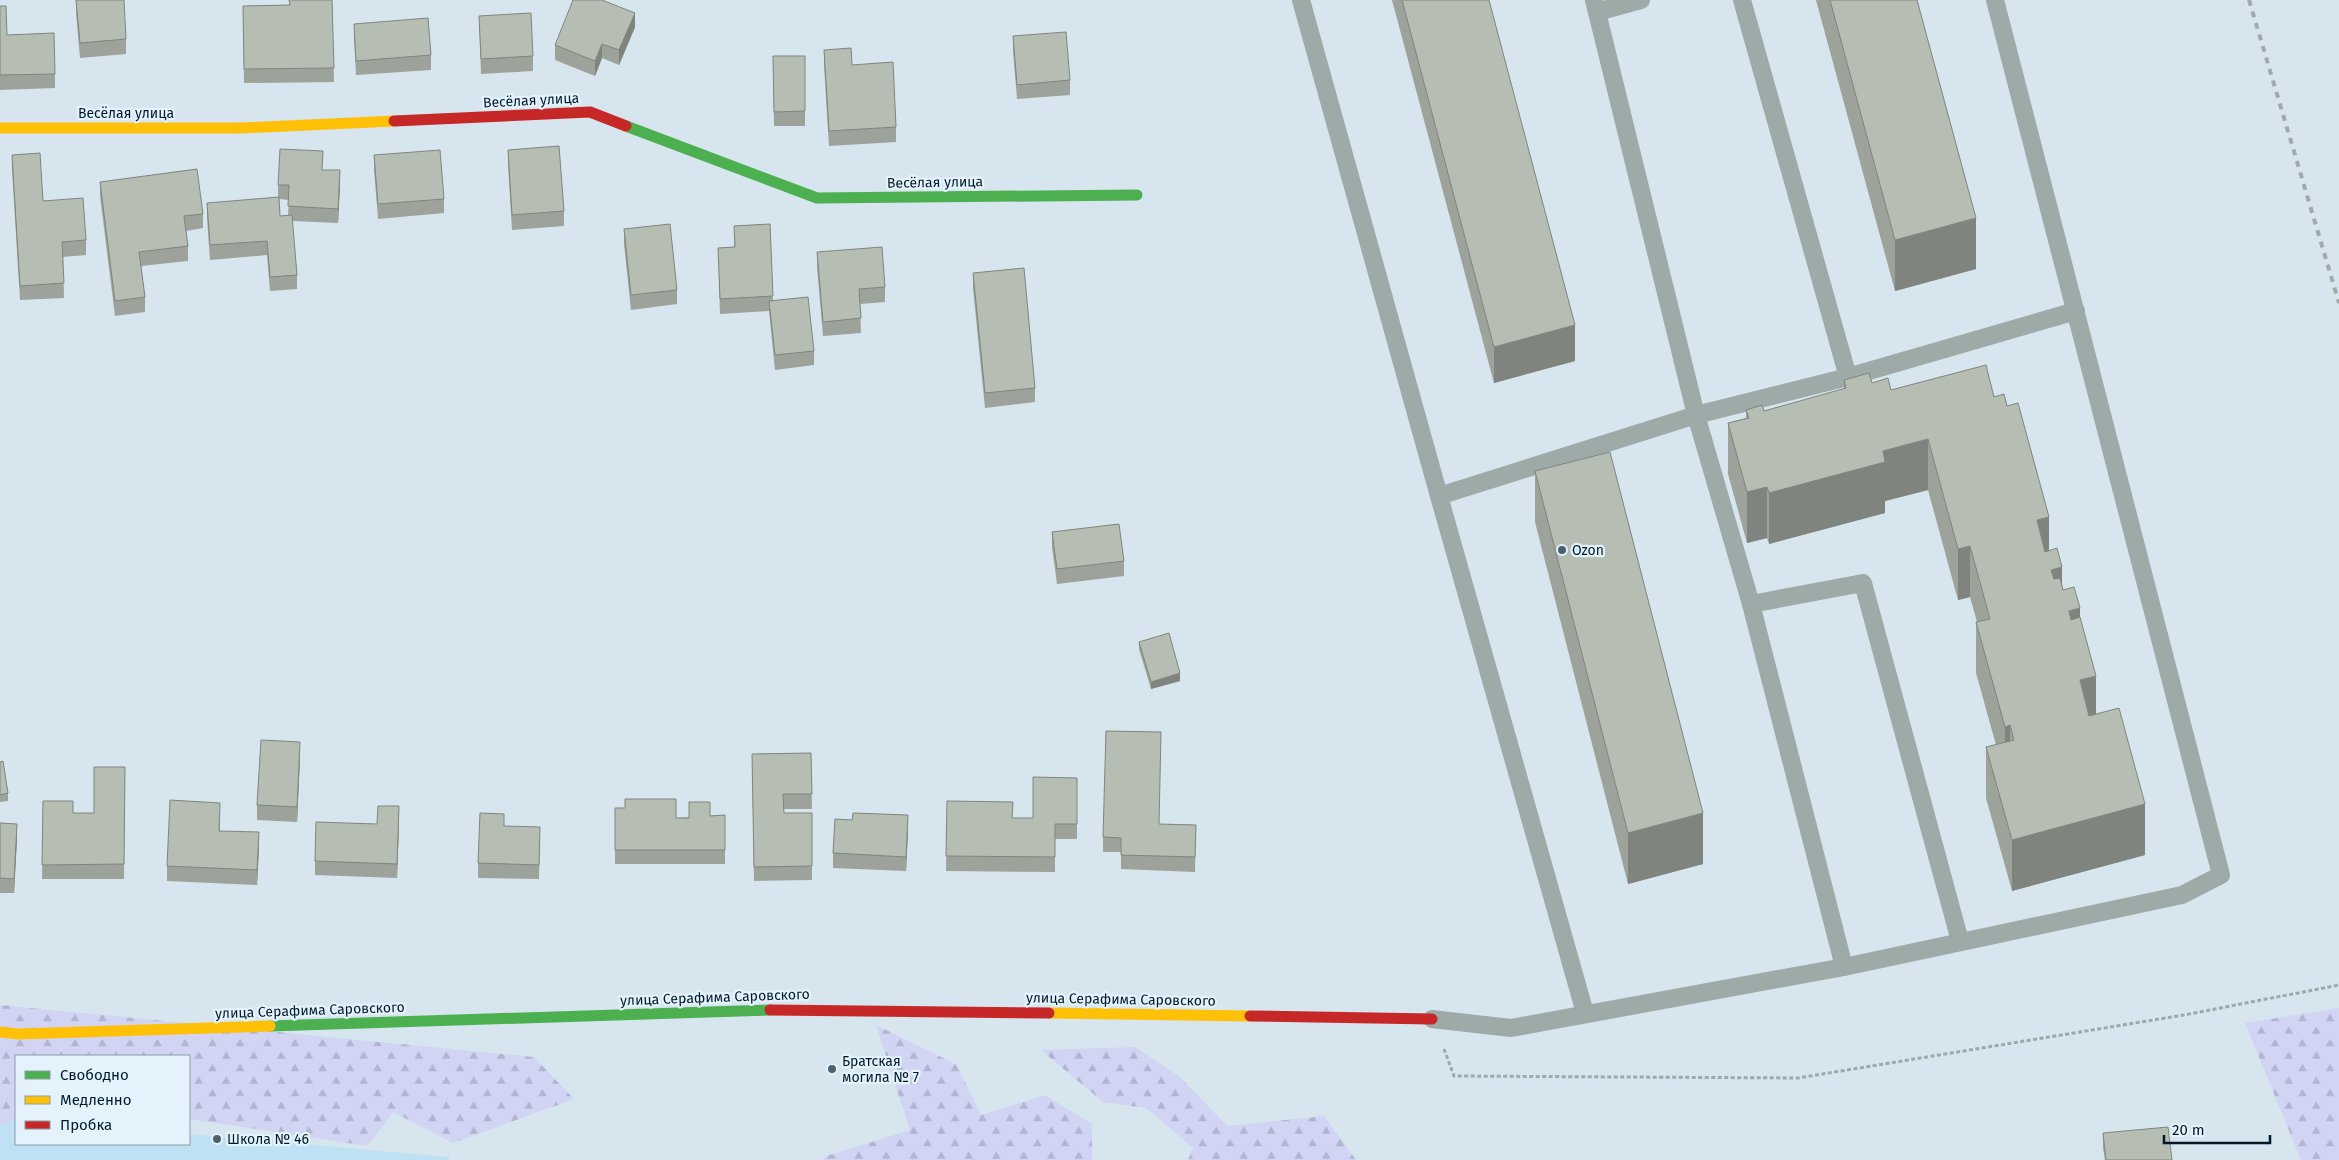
<svg xmlns="http://www.w3.org/2000/svg" width="2339" height="1160" viewBox="0 0 2339 1160" font-family="'Fira Sans',sans-serif">
  <style>
    .built { fill: #bfe1f4 }
    .forest { fill: url(#forest-firs) }
    .lines { fill: none; stroke-linecap: round; stroke-linejoin: round }
    .path { stroke: #9ca9aa; stroke-width: 3; stroke-dasharray: 4 2.5; stroke-linecap: butt }
    .lane { stroke: #9eaaa8; stroke-width: 18 }
    .fast { stroke: #4caf50; stroke-width: 11 }
    .slow { stroke: #ffc107; stroke-width: 11 }
    .jam { stroke: #c62828; stroke-width: 11 }
    .rail { stroke: #9faaad; stroke-width: 4; stroke-dasharray: 6 6; stroke-linecap: butt }
    .wall { fill: #9da39b; fill-rule: evenodd }
    .shaded-wall { fill: #7f857e }
    .building { fill: #b6beb4; stroke: #7f857e }
    .poi-dot { fill: #4b616e; stroke: #e4f3fb; stroke-width: 2 }
    .labels { text-anchor: middle; stroke-width: 4.5; stroke-linejoin: round; paint-order: stroke }
    .street-label { font-size: 14px; fill: #001a29; stroke: #e4f3fb }
    .poi-label { font-size: 14px; fill: #001a29; stroke: #e4f3fb; text-anchor: start }
  </style>
  <defs>
    <pattern id="forest-firs" width="22" height="20" patternUnits="userSpaceOnUse" patternTransform="scale(1.25)"><rect width="22" height="20" fill="#d2d4f4"/><path d="M5 1l3.5 6h-7zM16 11l3.5 6h-7z" fill="#b2b5d1"/></pattern>
  </defs>
  <rect width="100%" height="100%" fill="#d6e5ee"/>
  <path class="built" d="M0,1117L16,1118V1144H189V1134L449,1157V1160H0Z"/>
  <g class="forest">
    <path d="M0,1005L534,1057L574,1099L453,1143L393,1112L368,1146L189,1119V1056H16V1120L0,1126Z"/>
    <path d="M2339,1008V1160H2301L2245,1023Z"/>
    <path d="M876,1025L957,1065L981,1115L1045,1095L1092,1124V1160H824L823,1157L910,1130Z"/>
    <path d="M1135,1047L1180,1077L1227,1126L1324,1116L1356,1160H1188L1193,1148L1146,1108L1103,1102L1041,1050Z"/>
  </g>
  <g class="lines">
    <path class="path" d="M1444,1049L1454,1076L1798,1078L2184,1015L2339,985"/>
    <g class="lane">
      <path d="M1301,0L1439,496"/>
      <path d="M1594,0L1696,415L1751,604L1844,967"/>
      <path d="M1742,0L1848,377"/>
      <path d="M1597,12L1641,0"/>
      <path d="M1751,604L1863,583L1960,941"/>
      <path d="M1585,1013L1439,496L1696,415L1848,377L2076,311"/>
      <path d="M1432,1019L1511,1028L1844,967L2182,895L2221,875L1995,0"/>
    </g>
    <g class="fast">
      <path d="M626,126L817,198L1137,195"/>
      <path d="M270,1026L770,1010"/>
    </g>
    <g class="slow">
      <path d="M0,128H241L394,121"/>
      <path d="M1049,1013L1250,1016"/>
      <path d="M0,1032L18,1034L270,1026"/>
    </g>
    <g class="jam">
      <path d="M394,121L590,112L626,126"/>
      <path d="M770,1010L1049,1013"/>
      <path d="M1250,1016L1432,1019"/>
    </g>
    <path class="rail" d="M2249,0L2339,303"/>
  </g>
  <g class="wall">
    <path d="M76,0L126,39V54L80,58L76,13Z"/>
    <path d="M332,0L334,82L244,83L243,6L289,5Z"/>
    <path d="M1392,0H1489L1575,361L1494,383Z"/>
    <path d="M1816,0H1917L1976,269L1895,291Z"/>
    <path d="M0,6L7,35L55,74V88L0,90Z"/>
    <path d="M479,16L533,56V71L481,74Z"/>
    <path d="M354,24L431,55V70L356,75L354,38Z"/>
    <path d="M635,27L619,65L602,58L595,76L555,60V45Z"/>
    <path d="M1013,36L1070,80V95L1017,99L1013,51Z"/>
    <path d="M824,50L852,65L896,127V142L829,146L824,65Z"/>
    <path d="M773,56L805,111V126H774Z"/>
    <path d="M508,150L564,211V226L512,230L508,165Z"/>
    <path d="M12,155L43,201L86,240V255L63,257L64,298L20,300L12,169Z"/>
    <path d="M374,155L444,199V213L378,219L374,170Z"/>
    <path d="M323,170L340,185L338,223L292,221L297,275V289L270,291L267,255L210,260L207,218V203L278,198V185ZM279,199L289,200L288,215L280,216Z"/>
    <path d="M100,182L203,214V228L186,231L188,246V261L141,266L145,297V312L115,316L100,196Z"/>
    <path d="M770,224L773,300L814,351V365L775,370L769,311L720,314L718,248L734,247V226Z"/>
    <path d="M624,229L677,290V304L631,310L624,244Z"/>
    <path d="M817,252L885,287V302L860,304L861,333L823,336L817,267Z"/>
    <path d="M973,273L1035,388V402L985,408L973,288Z"/>
    <path d="M1844,380L1872,383L1891,390L1994,397L2063,590L2080,617L2096,714L2145,855L2012,891L1986,798V747L1996,745L1976,673V622H1977L1970,597L1958,600L1928,490L1885,501V513L1769,544L1767,538L1747,543L1728,474V423L1746,418V410L1764,411L1844,389Z"/>
    <path d="M1535,471L1703,864L1628,884L1535,522Z"/>
    <path d="M1052,532L1124,561V576L1057,584L1052,547Z"/>
    <path d="M1139,642L1180,681L1151,689L1139,649Z"/>
    <path d="M811,753L812,809H784V813H812V880L754,881L752,754Z"/>
    <path d="M300,757L297,822L257,820V805Z"/>
    <path d="M0,762L8,793V801L0,802Z"/>
    <path d="M125,767L124,879H42L43,801L73,813H94Z"/>
    <path d="M1077,778V839H1055V872L946,871L947,801L1013,818H1033Z"/>
    <path d="M615,808L676,818L725,815V864H615Z"/>
    <path d="M220,817V831L259,847L257,885L167,881V866Z"/>
    <path d="M852,820L908,830L906,871L833,868V853Z"/>
    <path d="M399,821L397,878L315,875V861L377,824Z"/>
    <path d="M0,823L17,838L14,893H0Z"/>
    <path d="M1159,824L1196,825L1195,872L1121,869V852H1103V837Z"/>
    <path d="M504,826L540,841L539,879L478,878V863Z"/>
    <path d="M2103,1133L2172,1160H2105L2103,1148Z"/>
  </g>
  <g class="shaded-wall">
    <path d="M635,13V27L619,65V50Z"/>
    <path d="M602,44V58L595,76V61Z"/>
    <path d="M340,170V185L338,223V209Z"/>
    <path d="M1976,218V269L1895,291V240Z"/>
    <path d="M1575,325V361L1494,383V347Z"/>
    <path d="M1928,439V490L1885,501V513L1769,544V493L1883,451Z"/>
    <path d="M1767,487V538L1747,543V492Z"/>
    <path d="M2049,517V567L2037,520Z"/>
    <path d="M1970,546V597L1958,600V549Z"/>
    <path d="M2062,567V618L2051,570Z"/>
    <path d="M2080,608V659L2069,611Z"/>
    <path d="M1180,673V681L1151,689V682Z"/>
    <path d="M2096,676V726L2080,731V680Z"/>
    <path d="M2010,725V776L2005,778V727Z"/>
    <path d="M300,742V757L297,822V807Z"/>
    <path d="M2145,804V855L2012,891V840Z"/>
    <path d="M399,806V821L397,878V864Z"/>
    <path d="M1703,813V864L1628,884V833Z"/>
    <path d="M908,815V830L906,871V857Z"/>
    <path d="M17,824V838L14,893V879Z"/>
    <path d="M259,832V847L257,885V870Z"/>
  </g>
  <g class="building">
    <path d="M76,0H124L126,39L80,43Z"/>
    <path d="M289,0H332L334,68L244,69L243,6L290,5Z"/>
    <path d="M573,0H602L635,13L619,50L602,44L595,61L555,45Z"/>
    <path d="M1402,0H1489L1575,325L1494,347Z"/>
    <path d="M1830,0H1917L1976,218L1895,240Z"/>
    <path d="M0,6H6L7,35L54,33L55,74L0,75Z"/>
    <path d="M531,13L533,56L481,59L479,16Z"/>
    <path d="M428,18L431,55L356,61L354,24Z"/>
    <path d="M1066,32L1070,80L1017,85L1013,36Z"/>
    <path d="M851,48L852,65L893,62L896,127L829,131L824,50Z"/>
    <path d="M773,56H805V111L774,112Z"/>
    <path d="M559,146L564,211L512,215L508,150Z"/>
    <path d="M280,149L323,151L322,170H340L338,209L288,206L289,185H278Z"/>
    <path d="M440,150L444,199L378,204L374,155Z"/>
    <path d="M40,153L43,201L83,198L86,240L62,242L64,283L20,286L12,155Z"/>
    <path d="M197,169L203,214L184,216L188,246L139,252L145,297L115,301L100,182Z"/>
    <path d="M279,197L280,216L292,215L297,275L270,277L267,241L210,245L207,203Z"/>
    <path d="M670,224L677,290L631,295L624,229Z"/>
    <path d="M770,224L773,296L720,299L718,248L735,247L734,226Z"/>
    <path d="M882,247L885,287L859,289L861,318L823,322L817,252Z"/>
    <path d="M1024,268L1035,388L985,393L973,273Z"/>
    <path d="M808,297L814,351L775,355L769,301Z"/>
    <path d="M1986,365L1994,397L2004,394L2007,406L2018,403L2049,517L2037,520L2045,552L2057,548L2062,567L2051,570L2054,579L2060,578L2063,590L2074,587L2080,608L2069,611L2071,620L2080,617L2096,676L2080,680L2089,716L2119,708L2145,804L2012,840L1986,747L2014,740L2010,725L2005,727L1976,622L1990,619L1970,546L1958,549L1928,439L1883,451L1885,462L1769,493L1767,487L1747,492L1728,423L1749,418L1746,410L1762,405L1764,411L1846,388L1844,380L1869,373L1872,383L1888,378L1891,390Z"/>
    <path d="M1610,452L1703,813L1628,833L1535,471Z"/>
    <path d="M1119,524L1124,561L1057,569L1052,532Z"/>
    <path d="M1169,633L1180,673L1151,682L1139,642Z"/>
    <path d="M1106,731L1161,732L1159,824L1196,825L1195,857L1121,855V838L1103,837Z"/>
    <path d="M261,740L300,742L297,807L257,805Z"/>
    <path d="M811,753L812,794H783L784,813H812V866L754,867L752,754Z"/>
    <path d="M3,761L8,793L0,795V762Z"/>
    <path d="M94,767H125L124,864L42,865L43,801H73V813H94Z"/>
    <path d="M1033,777L1077,778V824H1055V857L946,856L947,801L1013,802L1012,818H1033Z"/>
    <path d="M625,799H676V818H689V802H710V816L725,815V850H615V808H625Z"/>
    <path d="M170,800L220,803L219,831L259,832L257,870L167,866Z"/>
    <path d="M378,806H399L397,864L315,861L316,822L377,824Z"/>
    <path d="M480,813L504,814V826L540,827L539,865L478,863Z"/>
    <path d="M853,813L908,815L906,857L833,853L835,819L852,820Z"/>
    <path d="M0,823L17,824L14,879L0,878Z"/>
    <path d="M2168,1127L2172,1160H2106L2103,1133Z"/>
  </g>
  <g class="poi-dot">
    <circle cx="1562" cy="550" r="5"/>
    <circle cx="832" cy="1069" r="5"/>
    <circle cx="217" cy="1139" r="5"/>
  </g>
  <g class="labels">
    <g class="street-label">
      <text transform="translate(531 100) rotate(-3)" y="5">Весёлая улица</text>
      <text x="126" y="118">Весёлая улица</text>
      <text transform="translate(935 182) rotate(-1)" y="5">Весёлая улица</text>
      <text transform="translate(715 997) rotate(-2)" y="5">улица Серафима Саровского</text>
      <text transform="translate(1121 999) rotate(1)" y="5">улица Серафима Саровского</text>
      <text transform="translate(310 1010) rotate(-2)" y="5">улица Серафима Саровского</text>
    </g>
    <g class="poi-label">
      <text x="1572" y="555">Ozon</text>
      <text x="842" y="1066">Братская<tspan x="842" dy="16">могила № 7</tspan></text>
      <text x="227" y="1144">Школа № 46</text>
    </g>
  </g>
  <rect x="15" y="1055" width="175" height="90" fill="#e4f3fb" stroke="#899ca7"/>
  <rect x="25" y="1071" width="25" height="8" fill="#4caf50" stroke="#899ca7"/>
  <text x="60" y="1080" font-size="15" fill="#001a29">Свободно</text>
  <rect x="25" y="1096" width="25" height="8" fill="#ffc107" stroke="#899ca7"/>
  <text x="60" y="1105" font-size="15" fill="#001a29">Медленно</text>
  <rect x="25" y="1121" width="25" height="8" fill="#c62828" stroke="#899ca7"/>
  <text x="60" y="1130" font-size="15" fill="#001a29">Пробка</text>
  <path d="M2164 1135v8h106v-8" fill="none" stroke="#001a29" stroke-width="2.5"/>
  <text x="2172" y="1135" font-size="15" fill="#001a29" stroke="#e4f3fb" stroke-width="4" paint-order="stroke">20 m</text>
</svg>
